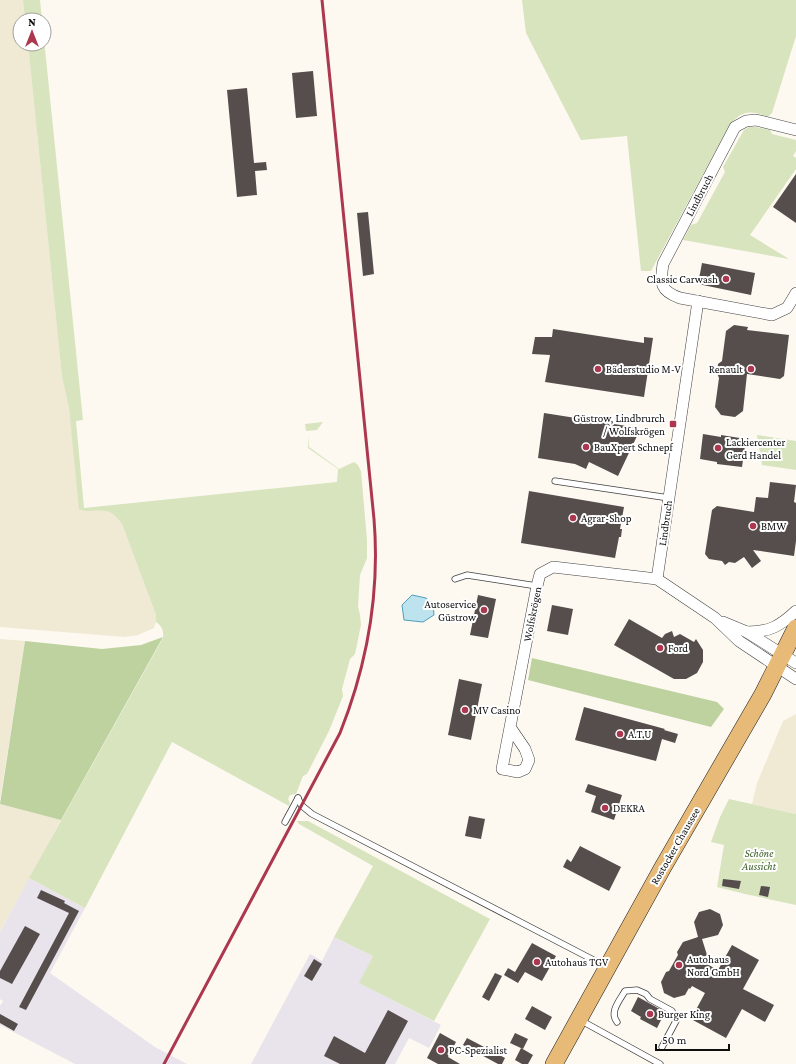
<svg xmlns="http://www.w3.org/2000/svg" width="796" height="1064" viewBox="0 0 796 1064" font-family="'Crimson Pro',serif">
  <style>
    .industrial { fill: #e9e4eb }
    .farmland { fill: #f0e9d4 }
    .green { fill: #d7e4be }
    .forest { fill: #bed2a0 }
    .water { fill: #bce3ee; stroke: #4ca0bc }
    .building { fill: #554e4c }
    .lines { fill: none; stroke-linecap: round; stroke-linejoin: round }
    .lane-casing { stroke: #414141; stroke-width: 7 }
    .street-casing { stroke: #414141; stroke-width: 12 }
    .primary-casing { stroke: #1f1f1f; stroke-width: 18 }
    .lane { stroke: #fff; stroke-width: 5.5 }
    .street { stroke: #fff; stroke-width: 11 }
    .primary { stroke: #e7ba77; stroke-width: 17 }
    .rail { stroke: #ac384f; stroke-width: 3 }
    .poi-dot { fill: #ac384f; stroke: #fff; stroke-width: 1.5 }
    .labels { text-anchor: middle; stroke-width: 4; stroke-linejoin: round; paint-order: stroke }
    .street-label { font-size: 11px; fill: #0e0e0e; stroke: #fff }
    .poi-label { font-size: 11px; fill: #0e0e0e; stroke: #fff; text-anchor: start }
    .park-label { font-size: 11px; font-style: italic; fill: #3a5d27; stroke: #fff }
  </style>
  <rect width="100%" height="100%" fill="#fdf9f1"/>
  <g class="industrial">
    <path d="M29,878L85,908L50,973L155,1047L187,1064H75L0,1025V1006L3,1001L0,999V932Z"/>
    <path d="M334,937L373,956L360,983L441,1025L429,1048L409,1038L395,1064H251L310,954L322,961Z"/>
  </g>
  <g class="farmland">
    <path d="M0,0H23L25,20H20V44H28L62,377L69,408L81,511L102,510L110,512L117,516L122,524L156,615V622L154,628L138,635L125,637L0,627Z"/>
    <path d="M0,639L25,641L0,800Z"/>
    <path d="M796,714V814L752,804L757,783L783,721Z"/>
    <path d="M0,804L61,820L0,932Z"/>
  </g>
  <g class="green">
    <path d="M23,0H40L42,20H25Z"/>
    <path d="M522,0H796V36L772,113L768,117C750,110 742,110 729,126L651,271H641L627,136L581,140L526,33Z"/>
    <path d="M44,39L83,420L76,421L84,508L337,482L338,469L308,448V435L309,447L339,469L354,462L358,465L361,471L367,540V558L360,575L358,607L360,615L361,625L355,654L350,659L342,689L343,696L329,731L307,774L303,776L296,794L290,795L288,799L290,803L289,806L172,742L85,908L29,878L163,638C164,631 162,626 156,622V615L122,524C112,509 105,510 88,511C84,511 82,511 79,509L69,408L62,377L28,44H44Z"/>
    <path d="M749,127H756L770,130L772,134L796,140V151L793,156L796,158V169L750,235L789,259L683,240L691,225L697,223L725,172L723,167L744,130Z"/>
    <path d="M323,422L317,430L306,431L305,424Z"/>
    <path d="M757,435L796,441V470L762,465Z"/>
    <path d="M729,799L796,814V905L745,894L717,887L724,845L711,842L720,817Z"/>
    <path d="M297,821H308L490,919L434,1021L359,983L373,956L334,937L373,866L299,824Z"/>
  </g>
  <g class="forest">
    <path d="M163,637L61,820L0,804L25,641L102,649L141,645Z"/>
    <path d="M532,658L717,702L724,709L711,727L528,680Z"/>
  </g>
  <path class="water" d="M412,595L426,598L433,604L434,615L423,622L404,620L402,605Z"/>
  <g class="building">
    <path d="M313,71L317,116L296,118L292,73Z"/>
    <path d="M247,88L254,163L266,162L267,170L255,171L257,195L237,197L227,90Z"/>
    <path d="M796,174V223L773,207Z"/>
    <path d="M368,212L374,274L363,276L357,213Z"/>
    <path d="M702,263L755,273L751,295L698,284Z"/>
    <path d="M734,325L748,327L747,330L789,335L784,376L780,379L747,374L743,411L735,417L721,415L715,407L719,378L717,373L718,364L722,361L726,331Z"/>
    <path d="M553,329L644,343V337L653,338L644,397L545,382L550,355L532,354L535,337H552Z"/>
    <path d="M544,413L633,427L631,433L637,436L618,476L589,462L586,469L575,464L538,458Z"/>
    <path d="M703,434L721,437V435L746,439L742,467L717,464V462L700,459Z"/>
    <path d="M770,482L796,485L794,502L796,503V541L794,556L753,550L761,561L752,568L744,557L735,563L729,562L725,565L722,561L709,559L705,554L712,510L717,506L754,512L756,497L768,498Z"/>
    <path d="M529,491L624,507L620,529H622L621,537H619L615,558L521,543Z"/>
    <path d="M478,595L496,599L488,638L470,635Z"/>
    <path d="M552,605L573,609L568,635L547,631Z"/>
    <path d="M629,619L662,638L665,634L672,631L674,637L680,634L694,642L696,639L703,650V662L697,673L686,679H674L614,645Z"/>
    <path d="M459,679L482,684L471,740L448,735Z"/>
    <path d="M584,707L665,729L664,730L678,734L675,743L662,739L656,761L575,740Z"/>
    <path d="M588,784L622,795L614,820L591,812L596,796L585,792Z"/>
    <path d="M469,816L485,819L481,839L465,836Z"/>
    <path d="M580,846L621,867L609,891L563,867L567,859L571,862Z"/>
    <path d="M723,879L741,881L739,889L722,886Z"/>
    <path d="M761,886L770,887L768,897L759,895Z"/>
    <path d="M41,890L65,901L64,903L79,911L26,1010L19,1007L69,913L37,898Z"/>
    <path d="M710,909L720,914L723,925L718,935L702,939L707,955L703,962L718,970L732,945L759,960L743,989L774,1005L765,1022L742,1009L726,1038L691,1019L705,993L692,986L690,989L689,988L685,995L674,998L664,993L661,982L666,972L669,971L678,955L677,952L683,942L698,937L694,922L699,912Z"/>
    <path d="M25,926L40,934L12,984L0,978V971Z"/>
    <path d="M532,943L556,956L542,981L525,972L518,983L504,975L508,968L515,972Z"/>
    <path d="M314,959L322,964L312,981L304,976Z"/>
    <path d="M495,973L502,976L489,1001L482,997Z"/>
    <path d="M638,997L665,1012L657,1028L640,1019L641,1017L631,1011Z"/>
    <path d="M532,1006L552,1017L545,1030L525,1019Z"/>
    <path d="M388,1010L408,1021L385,1064H340L324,1056L334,1036L365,1053Z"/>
    <path d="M0,1014L18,1024L14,1031L0,1023Z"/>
    <path d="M440,1033L456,1042L448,1057L460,1064H438L427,1058Z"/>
    <path d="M515,1033L528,1039L523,1049L510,1043Z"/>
    <path d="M467,1038L505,1058L502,1064H498L463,1045Z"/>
    <path d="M521,1048L533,1055L528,1064H522L515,1060Z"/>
  </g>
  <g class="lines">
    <defs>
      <g id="lane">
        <path d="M555,481L669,498"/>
        <path d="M455,579L467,575L537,586"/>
        <path d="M298,798L301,805L312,814L605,966"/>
        <path d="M285,822L298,798"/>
        <path d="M580,1020L660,1064"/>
        <path d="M617,1022C609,1012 620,1000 625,991L637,990L646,994L650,999L672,1011L676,1021L662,1047"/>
      </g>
      <g id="street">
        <path d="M796,130L756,120L746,121L735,127L663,264C660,283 660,291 680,298L772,315L787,308L796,293"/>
        <path d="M657,579L698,301"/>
        <path d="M723,622L747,632L796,663"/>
        <path d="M747,632C770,632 780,626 796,611"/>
        <path d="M510,727L525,749L529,760L525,769L518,772L502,769L537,586L540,574L553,567L657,579L715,618L739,641L796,679"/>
      </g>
      <path id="primary" d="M554,1064L663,867L763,694L796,628"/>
    </defs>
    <use href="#lane" class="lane-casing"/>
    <use href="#street" class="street-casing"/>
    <use href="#primary" class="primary-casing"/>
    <use href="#lane" class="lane"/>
    <use href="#street" class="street"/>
    <use href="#primary" class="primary"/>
    <path class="rail" d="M164,1064L340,733C367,665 380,592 374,519L322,0"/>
  </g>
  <g class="poi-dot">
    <circle cx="726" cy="279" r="4"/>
    <circle cx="598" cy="369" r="4"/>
    <circle cx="751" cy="369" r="4"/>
    <rect x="669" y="420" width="8" height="8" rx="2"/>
    <circle cx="586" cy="447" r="4"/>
    <circle cx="718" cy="448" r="4"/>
    <circle cx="573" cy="518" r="4"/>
    <circle cx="753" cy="526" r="4"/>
    <circle cx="484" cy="610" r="4"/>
    <circle cx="660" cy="648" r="4"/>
    <circle cx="465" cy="710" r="4"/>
    <circle cx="620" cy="734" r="4"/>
    <circle cx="605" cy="808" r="4"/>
    <circle cx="537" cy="962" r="4"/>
    <circle cx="679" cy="965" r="4"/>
    <circle cx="650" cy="1014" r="4"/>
    <circle cx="441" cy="1050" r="4"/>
  </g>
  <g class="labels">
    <g class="street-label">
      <text transform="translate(699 195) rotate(-62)" y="4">Lindbruch</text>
      <text transform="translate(665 523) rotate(-82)" y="4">Lindbruch</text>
      <text transform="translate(532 614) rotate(-79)" y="4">Wolfskrögen</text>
      <text transform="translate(675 846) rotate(-60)" y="4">Rostocker Chaussee</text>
    </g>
    <g class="poi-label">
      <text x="718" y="283" text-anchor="end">Classic Carwash</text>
      <text x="606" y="373">Bäderstudio M-V</text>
      <text x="743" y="373" text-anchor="end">Renault</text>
      <text x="665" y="422" text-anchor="end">Güstrow, Lindbrurch<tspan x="665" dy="13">/ Wolfskrögen</tspan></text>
      <text x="726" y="446">Lackiercenter<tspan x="726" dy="13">Gerd Handel</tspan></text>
      <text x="594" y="451">BauXpert Schnepf</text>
      <text x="581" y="522">Agrar-Shop</text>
      <text x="761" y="530">BMW</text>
      <text x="476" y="608" text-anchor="end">Autoservice<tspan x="476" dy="13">Güstrow</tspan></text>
      <text x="668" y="652">Ford</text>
      <text x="473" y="714">MV Casino</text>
      <text x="628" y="738">A.T.U</text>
      <text x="613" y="812">DEKRA</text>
      <text x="687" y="963">Autohaus<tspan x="687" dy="13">Nord GmbH</tspan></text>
      <text x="545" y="966">Autohaus TGV</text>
      <text x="658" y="1018">Burger King</text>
      <text x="449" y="1054">PC-Spezialist</text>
    </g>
    <g class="park-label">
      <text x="759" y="857">Schöne<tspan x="759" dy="13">Aussicht</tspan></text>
    </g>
  </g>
  <g transform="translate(32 32)"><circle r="19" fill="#ffffff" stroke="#9f9f9f"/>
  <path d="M0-3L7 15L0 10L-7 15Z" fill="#ac384f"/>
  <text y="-6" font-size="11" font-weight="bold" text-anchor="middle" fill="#0e0e0e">N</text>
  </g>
  <path d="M656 1044v6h73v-6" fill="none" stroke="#0e0e0e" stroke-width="2"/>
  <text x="662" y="1044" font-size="12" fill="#0e0e0e" stroke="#ffffff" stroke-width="3" paint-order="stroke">50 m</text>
</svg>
